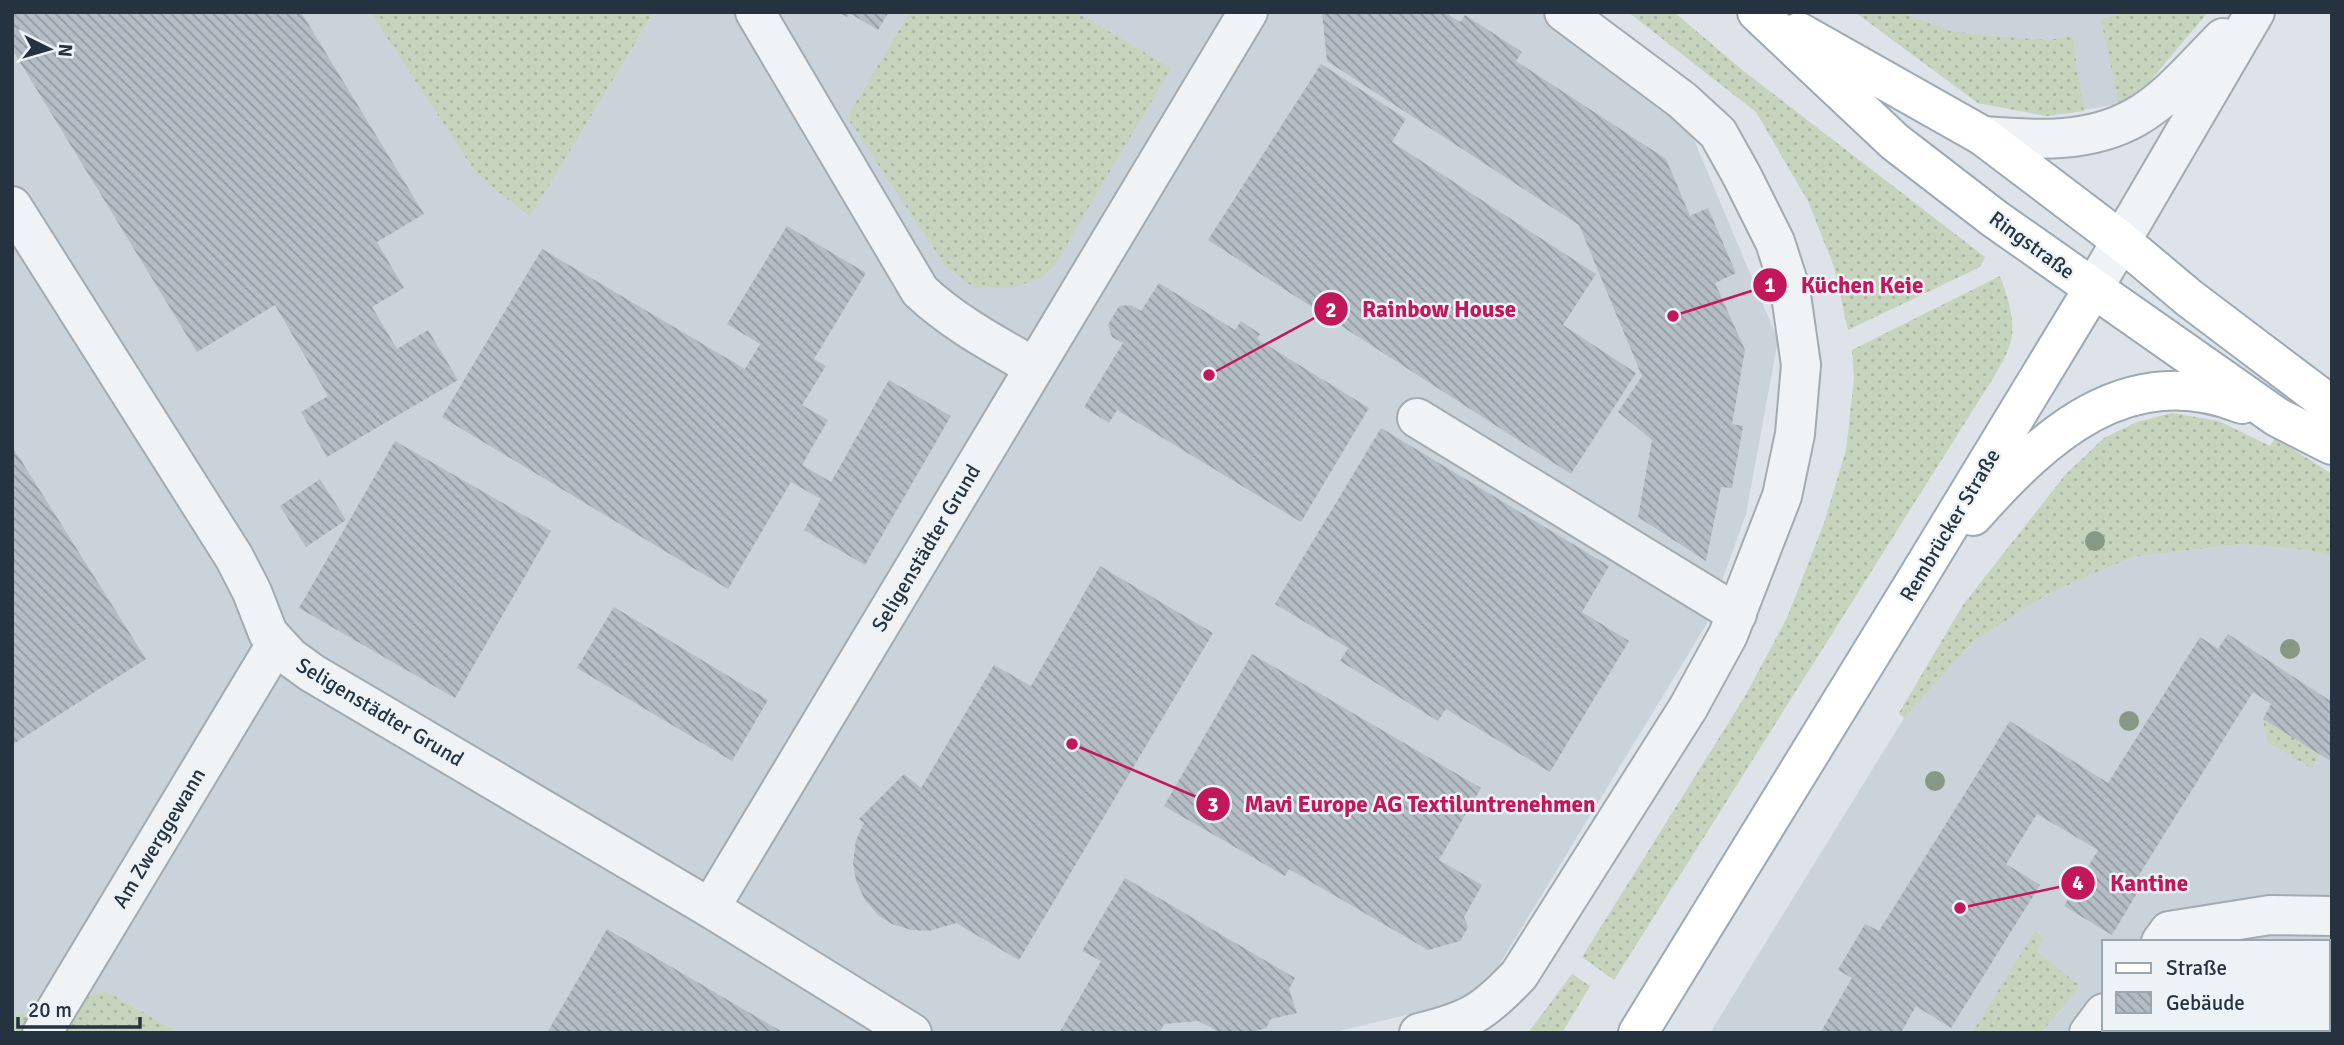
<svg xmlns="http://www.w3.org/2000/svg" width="2344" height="1045" viewBox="0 0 2344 1045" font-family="Signika,sans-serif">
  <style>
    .built { fill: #cbd3da; fill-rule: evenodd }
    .grass { fill: url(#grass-dots) }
    .building { fill: url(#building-back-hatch) }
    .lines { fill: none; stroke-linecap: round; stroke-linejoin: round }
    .minor-casing { stroke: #a2abb2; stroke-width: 42 }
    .major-casing { stroke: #9baab5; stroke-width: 42 }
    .minor { stroke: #f0f3f6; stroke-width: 38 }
    .major { stroke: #fff; stroke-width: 38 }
    .tree { fill: #879984 }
    .labels { text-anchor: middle; stroke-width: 5; stroke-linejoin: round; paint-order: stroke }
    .street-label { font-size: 21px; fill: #253340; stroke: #ecf2f6 }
    .leader { fill: none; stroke: #c2185b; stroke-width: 2.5 }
    .callout-dot { fill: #c2185b; stroke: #ecf2f6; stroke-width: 2.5 }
    .mark-label { font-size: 21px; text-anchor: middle; font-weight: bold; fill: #fff }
    .callout-label { font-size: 23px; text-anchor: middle; font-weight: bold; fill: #c2185b; stroke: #ecf2f6; stroke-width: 5; stroke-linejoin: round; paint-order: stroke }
  </style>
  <defs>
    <pattern id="grass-dots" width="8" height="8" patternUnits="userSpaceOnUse" patternTransform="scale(1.75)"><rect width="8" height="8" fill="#c6d3bd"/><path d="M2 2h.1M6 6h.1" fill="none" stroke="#aab6a4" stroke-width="1.8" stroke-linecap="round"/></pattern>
    <pattern id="building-back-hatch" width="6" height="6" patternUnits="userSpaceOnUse" patternTransform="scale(1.75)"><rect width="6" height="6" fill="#b4bdc5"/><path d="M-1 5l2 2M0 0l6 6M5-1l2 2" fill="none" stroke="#929aa1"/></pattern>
  </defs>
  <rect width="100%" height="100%" fill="#dde3e8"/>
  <g class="built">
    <path d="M12,12H370L477,175L530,217L654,12H1547L1684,116L1778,340L1746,514L1706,625L1498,967L1460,1002L1331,1033H180L106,991L12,1016Z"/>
    <path d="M1855,12H2208L2149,82L2119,104L2047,116L1978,103Z"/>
    <path d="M2241,544L2309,550L2332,557V1033H1710L1904,718L1974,641L2048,594L2132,557ZM2104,942H2328V1029H2104Z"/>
  </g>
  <g class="grass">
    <path d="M370,12H654L530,217L477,175Z"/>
    <path d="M910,12H1076L1171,68L1054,266L1041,278L1012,288L973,287L945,266L847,117Z"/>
    <path d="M1628,12H1674L1741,69L1985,257L1980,267L1848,330L1834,267L1808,201L1756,112Z"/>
    <path d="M1855,12H1900L1951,31L1992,36L2049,40L2072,36L2084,111L2047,116L1978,103Z"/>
    <path d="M2121,12H2208L2149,82L2119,104L2101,20Z"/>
    <path d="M2000,276C2007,295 2017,324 2010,344C2007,355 2000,365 1995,375L1614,980L1582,957L1744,698L1787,618L1824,523L1846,450L1854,379L1852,350Z"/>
    <path d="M2172,413L2219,421L2270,446L2275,438L2332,474V557L2309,550L2241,544L2132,557L2048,594L1974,641L1904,718L1899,713L1963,605L2065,475L2104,438L2137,422Z"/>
    <path d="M2263,719L2320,754L2312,769L2267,741Z"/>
    <path d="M2035,931L2043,939L2037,951L2080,986L2041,1033H1972Z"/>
    <path d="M1572,974L1590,986L1562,1033H1528Z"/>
    <path d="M106,991L180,1033H12V1016Z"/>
  </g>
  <g class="building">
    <path d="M12,12H301L424,214L377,242L404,288L372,307L397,349L428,330L458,380L327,457L301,412L328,396L275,305L197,352L12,49Z"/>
    <path d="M838,12H889L878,30L849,13L847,17Z"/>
    <path d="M1322,12H1445L1460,22L1465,15L1522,52L1516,61L1666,159L1690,216L1708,208L1736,273L1715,283L1745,350L1732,424L1743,426L1732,488L1721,487L1706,561L1638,517L1652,440L1618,412L1642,376L1579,225L1327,61Z"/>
    <path d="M1321,64L1406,119L1392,142L1596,274L1563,325L1636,373L1571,474L1208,240Z"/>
    <path d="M787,226L866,273L814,359L826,366L802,405L828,420L802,465L831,482L889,380L951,416L865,565L804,530L821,499L791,482L728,589L442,417L542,249L745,369L760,344L727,324Z"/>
    <path d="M1159,283L1235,330L1241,321L1260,334L1257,339L1369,408L1301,522L1117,410L1109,423L1084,407L1123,343L1112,337L1108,325L1119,306L1131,305L1141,311Z"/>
    <path d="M1381,428L1609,566L1582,612L1629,641L1550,772L1446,709L1438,721L1340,661L1348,648L1275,604Z"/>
    <path d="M395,441L551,531L455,698L299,608Z"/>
    <path d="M12,446L146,659L12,745Z"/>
    <path d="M320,479L346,520L306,547L280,506Z"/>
    <path d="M1100,566L1213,633L1019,960L956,923L929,931L911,930L892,924L878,915L865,900L856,881L853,863L856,840L864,823L859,819L904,774L921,788L994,665L1031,686Z"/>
    <path d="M614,607L768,700L732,761L577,668Z"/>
    <path d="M2228,634L2332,702V762L2263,719L2271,704L2253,692L2139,875L2145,880L2112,935L2064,906L2098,850L2037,814L2006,864L2040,885L1951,1028L1916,1006L1901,1033H1820L1852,978L1838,970L1865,924L1879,931L2010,721L2108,783L2200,637L2218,649Z"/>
    <path d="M1252,654L1481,788L1439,860L1482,885L1464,917L1468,927L1460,941L1428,950L1289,869L1285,876L1164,806Z"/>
    <path d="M1125,878L1295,978L1289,989L1297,1013L1271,1019L1266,1028L1250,1033H1220L1199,1021L1164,1024L1159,1033H1059L1101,961L1082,951Z"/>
    <path d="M607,929L784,1033H547Z"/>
  </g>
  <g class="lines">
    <defs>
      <g id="minor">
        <path d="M755,12L920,291C954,323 994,344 1034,367"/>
        <path d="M1983,136C2034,140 2089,144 2136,117C2169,98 2196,65 2223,38"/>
        <path d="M12,206L234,557L252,592L268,633L290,657L312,673L710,908L912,1033"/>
        <path d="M2093,289L2255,12"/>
        <path d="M1417,418L1737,614"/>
        <path d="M710,908L1248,12"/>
        <path d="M2161,942L2169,931L2270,915L2332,916"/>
        <path d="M42,1033L276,644"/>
        <path d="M1419,1033C1469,1021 1483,1013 1519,975L1688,708L1728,635L1782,496L1795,434L1801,365L1790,288L1775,242L1742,176L1718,133L1682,100L1564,12"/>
        <path d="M2089,1033L2104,1013"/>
      </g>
      <g id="major">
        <path d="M1757,12L1895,142L1995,219L2277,417L2332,445"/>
        <path d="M1799,32L1983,136L2120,240L2189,298L2332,406"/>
        <path d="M1973,516C2045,435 2127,359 2242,404"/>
        <path d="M1638,1033L1918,577L2093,289"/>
      </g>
    </defs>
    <use href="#minor" class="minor-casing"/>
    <use href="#major" class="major-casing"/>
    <use href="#minor" class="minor"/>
    <use href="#major" class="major"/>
  </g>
  <g class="tree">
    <circle cx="2095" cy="541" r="10"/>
    <circle cx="2290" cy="649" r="10"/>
    <circle cx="2129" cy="721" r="10"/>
    <circle cx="1935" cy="781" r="10"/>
  </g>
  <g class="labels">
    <g class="street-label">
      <text transform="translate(2032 245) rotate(36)" y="7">Ringstraße</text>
      <text transform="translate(1950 525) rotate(-59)" y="7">Rembrücker Straße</text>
      <text transform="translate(926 548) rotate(-59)" y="7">Seligenstädter Grund</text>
      <text transform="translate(380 712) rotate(31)" y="7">Seligenstädter Grund</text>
      <text transform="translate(159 838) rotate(-59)" y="7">Am Zwerggewann</text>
    </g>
  </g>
  <path class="leader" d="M1673 316L1770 285M1209 375L1331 309M1072 744L1213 804M1960 908L2078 883"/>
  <g class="callout-dot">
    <circle cx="1673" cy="316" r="7"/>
    <circle cx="1209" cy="375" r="7"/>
    <circle cx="1072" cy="744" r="7"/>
    <circle cx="1960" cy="908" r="7"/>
    <circle cx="1770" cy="285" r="18"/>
    <circle cx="1331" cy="309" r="18"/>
    <circle cx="1213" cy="804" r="18"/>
    <circle cx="2078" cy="883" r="18"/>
  </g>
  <g class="mark-label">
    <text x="1770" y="292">1</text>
    <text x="1331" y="317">2</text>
    <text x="1213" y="812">3</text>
    <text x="2078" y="890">4</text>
  </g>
  <g class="callout-label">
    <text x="1862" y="293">Küchen Keie</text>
    <text x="1439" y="317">Rainbow House</text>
    <text x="1420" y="812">Mavi Europe AG Textiluntrenehmen</text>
    <text x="2149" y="891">Kantine</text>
  </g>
  <rect width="2344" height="1045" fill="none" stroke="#253340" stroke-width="28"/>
  <rect x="2102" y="940" width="228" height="91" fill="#ecf2f6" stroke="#9ca6ad" stroke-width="2"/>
  <rect x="2116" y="963" width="35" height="10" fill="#ffffff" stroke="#9ca6ad" stroke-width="2"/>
  <text x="2166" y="975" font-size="21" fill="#253340">Straße</text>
  <rect x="2116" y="992" width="35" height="21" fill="url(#building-back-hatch)" stroke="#9ca6ad" stroke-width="2"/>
  <text x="2166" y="1010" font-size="21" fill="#253340">Gebäude</text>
  <g transform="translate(49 49) rotate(95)" stroke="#ecf2f6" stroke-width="5" paint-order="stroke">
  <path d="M0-5L12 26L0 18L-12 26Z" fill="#253340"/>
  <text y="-10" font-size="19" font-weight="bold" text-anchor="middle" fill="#253340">N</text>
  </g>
  <path d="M18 1017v10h122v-10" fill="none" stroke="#253340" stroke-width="3.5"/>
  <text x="28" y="1017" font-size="21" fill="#253340" stroke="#ecf2f6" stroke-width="5" paint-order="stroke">20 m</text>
</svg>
